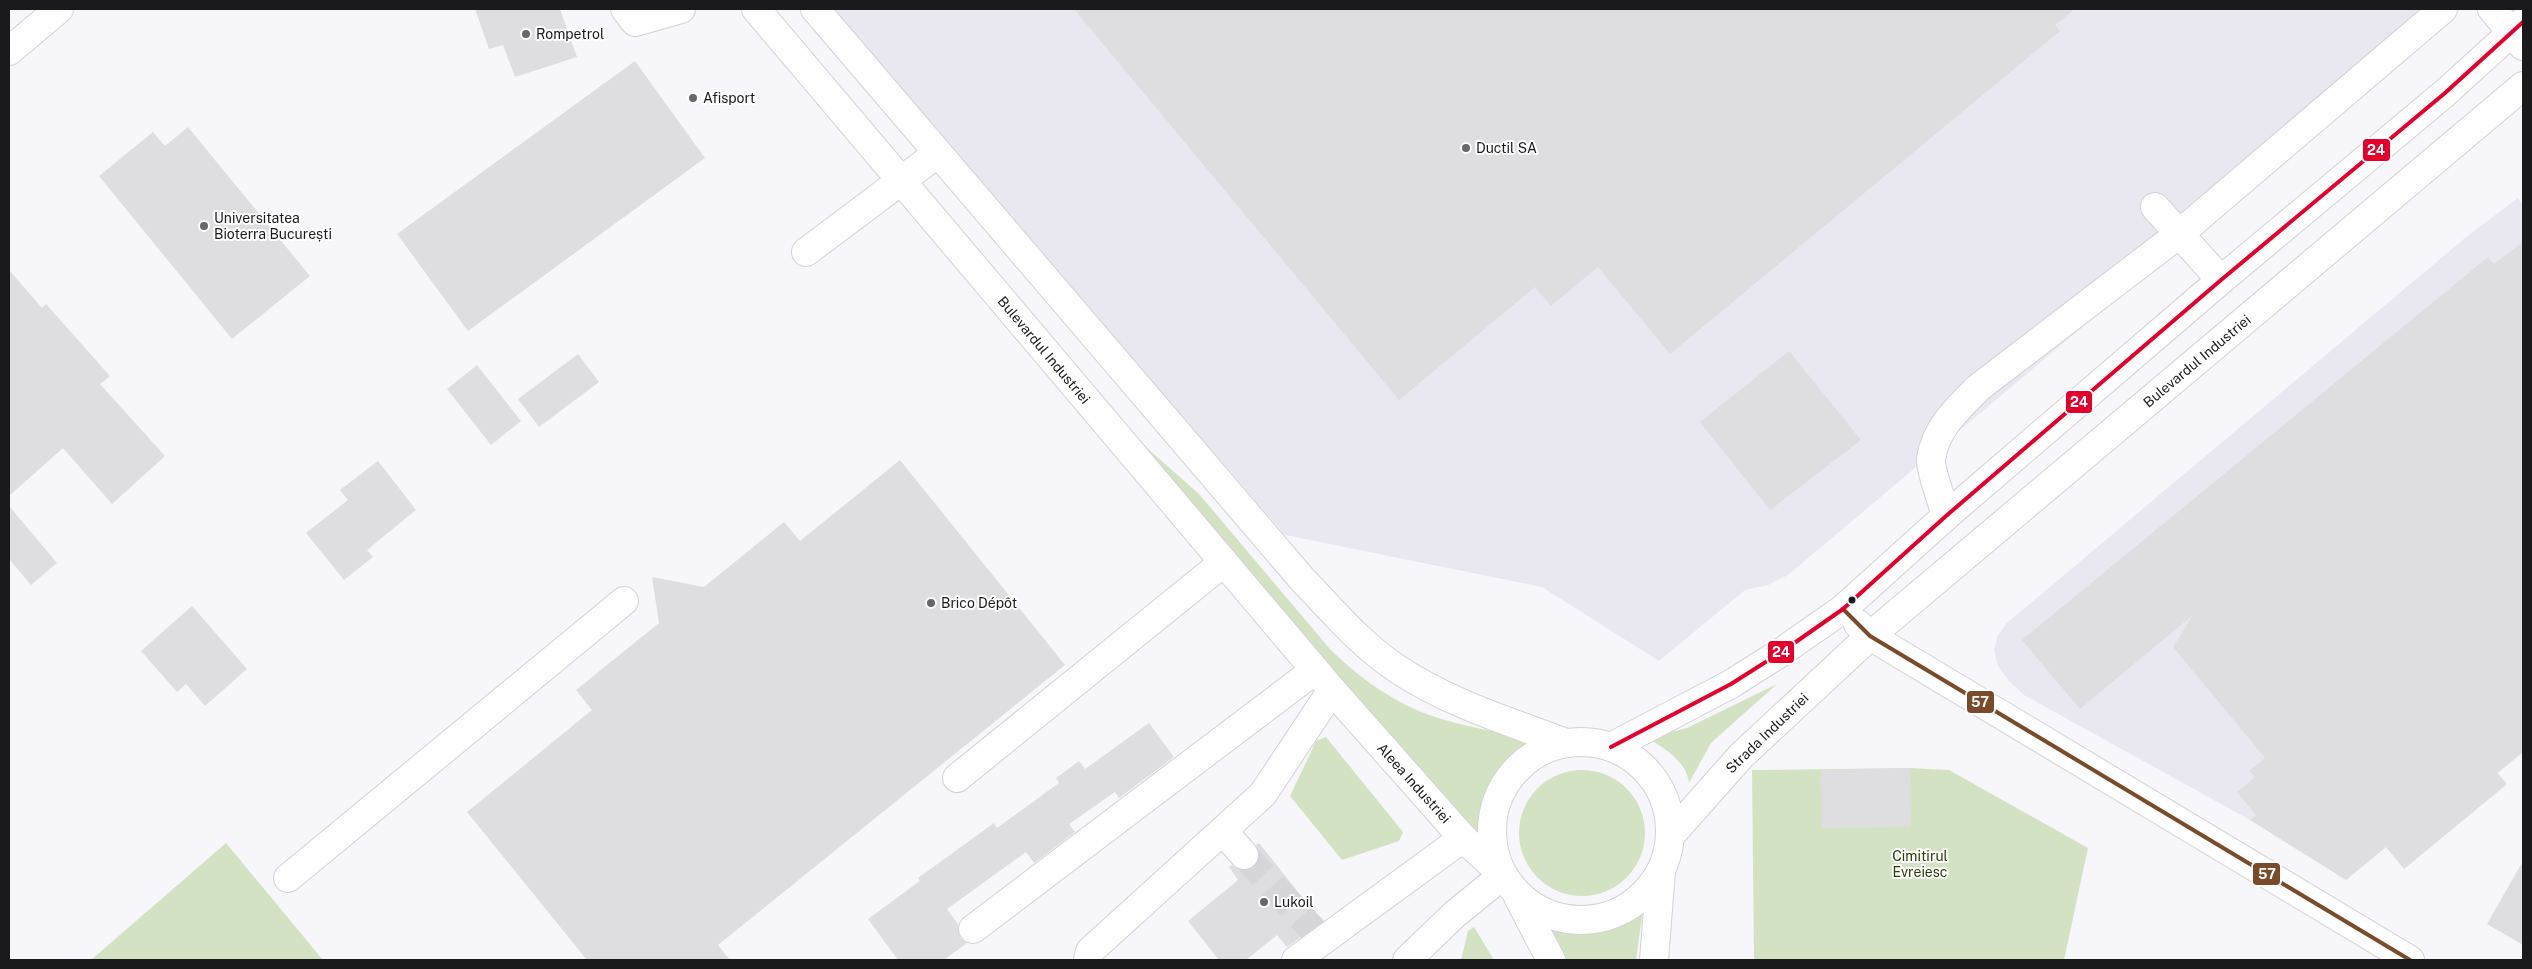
<svg xmlns="http://www.w3.org/2000/svg" width="2532" height="969" viewBox="0 0 2532 969" font-family="'Public Sans',sans-serif">
  <style>
    .built { fill: #e9e7f0 }
    .green { fill: #d4e2c4 }
    .building { fill: #dedee1 }
    .lines { fill: none; stroke-linecap: round; stroke-linejoin: round }
    .minor-tunnel { stroke: #d6d5d9; stroke-width: 28; stroke-dasharray: 28 14; stroke-linecap: butt }
    .minor-casing { stroke: #d3d2d5; stroke-width: 30 }
    .major-casing { stroke: #d3d2d5; stroke-width: 30 }
    .minor { stroke: #fefefe; stroke-width: 28 }
    .major { stroke: #fefefe; stroke-width: 28 }
    .bus-1-casing { stroke: #fff; stroke-width: 8 }
    .bus-2-casing { stroke: #fff; stroke-width: 8 }
    .bus-1 { stroke: #7a4b2a; stroke-width: 4 }
    .bus-2 { stroke: #e4002b; stroke-width: 4 }
    .poi-dot { fill: #67676a; stroke: #fff; stroke-width: 2 }
    .bus-dot { fill: #1a1a1c; stroke: #fff; stroke-width: 2 }
    .labels { text-anchor: middle; stroke-width: 4; stroke-linejoin: round; paint-order: stroke }
    .poi-label { font-size: 14px; fill: #1a1a1c; stroke: #fff; text-anchor: start }
    .street-label { font-size: 14px; fill: #1a1a1c; stroke: #fff }
    .park-label { font-size: 14px; fill: #293f00; stroke: #fff }
    .line-badge { stroke: #fff; stroke-width: 2 }
    .badge-label { font-size: 14px; text-anchor: middle; font-weight: bold; fill: #fff }
  </style>
  <rect width="100%" height="100%" fill="#f7f6fa"/>
  <g class="built">
    <path d="M830,9H2460L1788,575L1768,585L1745,590L1659,661L1542,587L1285,535Z"/>
    <path d="M2518,198L2523,206V752L2498,773L2507,784L2404,869L2386,847L2346,880L2250,820L2024,695L2009,681L1998,666L1994,650L1998,635L2007,623L2465,238Z"/>
  </g>
  <g class="green">
    <path d="M1138,440L1199,494L1329,648C1361,680 1401,708 1445,720C1476,729 1508,734 1540,740C1511,767 1476,798 1482,841L1339,679Z"/>
    <path d="M1777,684L1711,743L1689,783C1687,762 1663,747 1647,738L1687,728Z"/>
    <path d="M1326,737L1403,832L1399,841L1342,860L1290,796L1316,741Z"/>
    <path d="M1910,768L1949,770L2088,848L2064,960H1754L1752,770Z"/>
    <circle cx="1582" cy="833" r="63"/>
    <path d="M226,843L323,960H91Z"/>
    <path d="M1644,902L1636,960H1563L1543,924C1583,933 1613,932 1644,902Z"/>
    <path d="M1474,927L1494,960H1461L1468,931Z"/>
  </g>
  <g class="building">
    <path d="M475,9H560L577,57L515,77L503,45L489,49Z"/>
    <path d="M1074,9H2075L2055,25L2060,31L1670,354L1598,267L1551,306L1535,287L1399,400Z"/>
    <path d="M635,61L705,158L468,331L397,234Z"/>
    <path d="M188,127L310,276L232,339L99,176L153,132L165,146Z"/>
    <path d="M2523,242V752L2497,773L2507,784L2404,869L2386,847L2346,880L2250,820L2256,815L2237,792L2255,777L2249,771L2265,758L2173,647L2193,615L2080,709L2022,640L2488,257L2494,264Z"/>
    <path d="M9,270L42,308L46,304L110,376L100,384L165,456L112,504L63,448L9,496Z"/>
    <path d="M1789,351L1861,440L1770,510L1700,422Z"/>
    <path d="M578,354L599,382L539,427L518,399Z"/>
    <path d="M477,365L521,421L491,445L447,389Z"/>
    <path d="M900,460L1065,665L718,945L730,960H587L467,812L592,710L576,690L659,623L652,577L704,587L784,522L800,541Z"/>
    <path d="M378,461L416,510L367,550L373,557L344,580L306,533L348,500L340,490Z"/>
    <path d="M9,506L57,563L31,585L9,559Z"/>
    <path d="M192,606L247,669L205,706L186,684L177,692L141,651Z"/>
    <path d="M1149,723L1174,757L1119,798L1115,792L1069,824L1075,832L1034,863L1026,852L947,909L958,924L960,938L967,943L944,960H898L868,919L920,881L918,878L994,823L997,828L1059,783L1056,778L1079,761L1085,769Z"/>
    <path d="M1910,768L1911,827L1822,828L1821,770Z"/>
    <path d="M1259,843L1322,922L1287,947L1277,935L1246,960H1219L1188,921L1238,880L1229,867L1232,865L1239,870H1247L1255,866L1259,860V852L1256,845Z"/>
    <path d="M2523,861V945L2487,924Z"/>
  </g>
  <g class="lines">
    <path class="minor-tunnel" d="M1244,855L1317,934"/>
    <defs>
      <g id="minor">
        <path d="M625,9L635,22L681,9"/>
        <path d="M2492,9L2523,46"/>
        <path d="M9,51L59,9"/>
        <path d="M2155,207L2221,280"/>
        <path d="M806,252L938,153"/>
        <path d="M1946,516C1943,504 1930,469 1931,459C1935,429 1958,408 1978,388L2179,234L2443,9"/>
        <path d="M957,778L1224,562"/>
        <path d="M1223,831L1244,855"/>
        <path d="M288,878L624,601"/>
        <path d="M973,929L1315,670"/>
        <path d="M1088,960L1090,951L1263,794L1332,690"/>
        <path d="M1296,960L1463,838"/>
        <path d="M1407,960L1455,914L1503,875"/>
      </g>
      <g id="major">
        <path d="M756,9L1332,690L1463,838L1500,872"/>
        <path d="M815,9L1302,579C1332,610 1360,644 1396,668C1448,703 1508,721 1566,743"/>
        <path d="M1858,624L1870,636L2410,960"/>
        <circle cx="1581" cy="831" r="89"/>
        <path d="M1611,747L1731,684L1780,653L1843,609L1946,516L2221,280L2445,93L2523,22"/>
        <path d="M1670,836L1741,756L1870,636L2523,86"/>
        <path d="M1518,897L1551,960"/>
        <path d="M1654,960L1661,871"/>
      </g>
    </defs>
    <use href="#minor" class="minor-casing"/>
    <use href="#major" class="major-casing"/>
    <use href="#minor" class="minor"/>
    <use href="#major" class="major"/>
    <defs>
      <path id="bus-1" d="M1843,609L1870,636L2410,960"/>
      <path id="bus-2" d="M1611,747L1731,684L1780,653L1843,609L1946,516L2221,280L2445,93L2523,22"/>
    </defs>
    <use href="#bus-1" class="bus-1-casing"/>
    <use href="#bus-2" class="bus-2-casing"/>
    <use href="#bus-1" class="bus-1"/>
    <use href="#bus-2" class="bus-2"/>
  </g>
  <g class="poi-dot">
    <circle cx="526" cy="34" r="5"/>
    <circle cx="693" cy="98" r="5"/>
    <circle cx="1466" cy="148" r="5"/>
    <circle cx="204" cy="226" r="5"/>
    <circle cx="931" cy="603" r="5"/>
    <circle cx="1264" cy="902" r="5"/>
  </g>
  <circle class="bus-dot" cx="1852" cy="600" r="4.5"/>
  <g class="labels">
    <g class="poi-label">
      <text x="536" y="39">Rompetrol</text>
      <text x="703" y="103">Afisport</text>
      <text x="1476" y="153">Ductil SA</text>
      <text x="214" y="223">Universitatea<tspan x="214" dy="16">Bioterra București</tspan></text>
      <text x="941" y="608">Brico Dépôt</text>
      <text x="1274" y="907">Lukoil</text>
    </g>
    <g class="street-label">
      <text transform="translate(1044 350) rotate(50)" y="5">Bulevardul Industriei</text>
      <text transform="translate(2197 361) rotate(-40)" y="5">Bulevardul Industriei</text>
      <text transform="translate(1767 733) rotate(-44)" y="5">Strada Industriei</text>
      <text transform="translate(1414 783) rotate(48)" y="5">Aleea Industriei</text>
    </g>
    <g class="park-label">
      <text x="1920" y="861">Cimitirul<tspan x="1920" dy="16">Evreiesc</tspan></text>
    </g>
  </g>
  <g class="line-badge">
    <rect x="2362" y="138" width="29" height="24" rx="5" fill="#e4002b"/>
    <rect x="2065" y="390" width="28" height="24" rx="5" fill="#e4002b"/>
    <rect x="1767" y="640" width="28" height="24" rx="5" fill="#e4002b"/>
    <rect x="1966" y="690" width="29" height="24" rx="5" fill="#7a4b2a"/>
    <rect x="2252" y="862" width="29" height="24" rx="5" fill="#7a4b2a"/>
  </g>
  <g class="badge-label">
    <text x="2376" y="155">24</text>
    <text x="2079" y="407">24</text>
    <text x="1781" y="657">24</text>
    <text x="1980" y="707">57</text>
    <text x="2267" y="879">57</text>
  </g>
  <rect width="2532" height="969" fill="none" stroke="#1a1a1c" stroke-width="20"/>
</svg>
